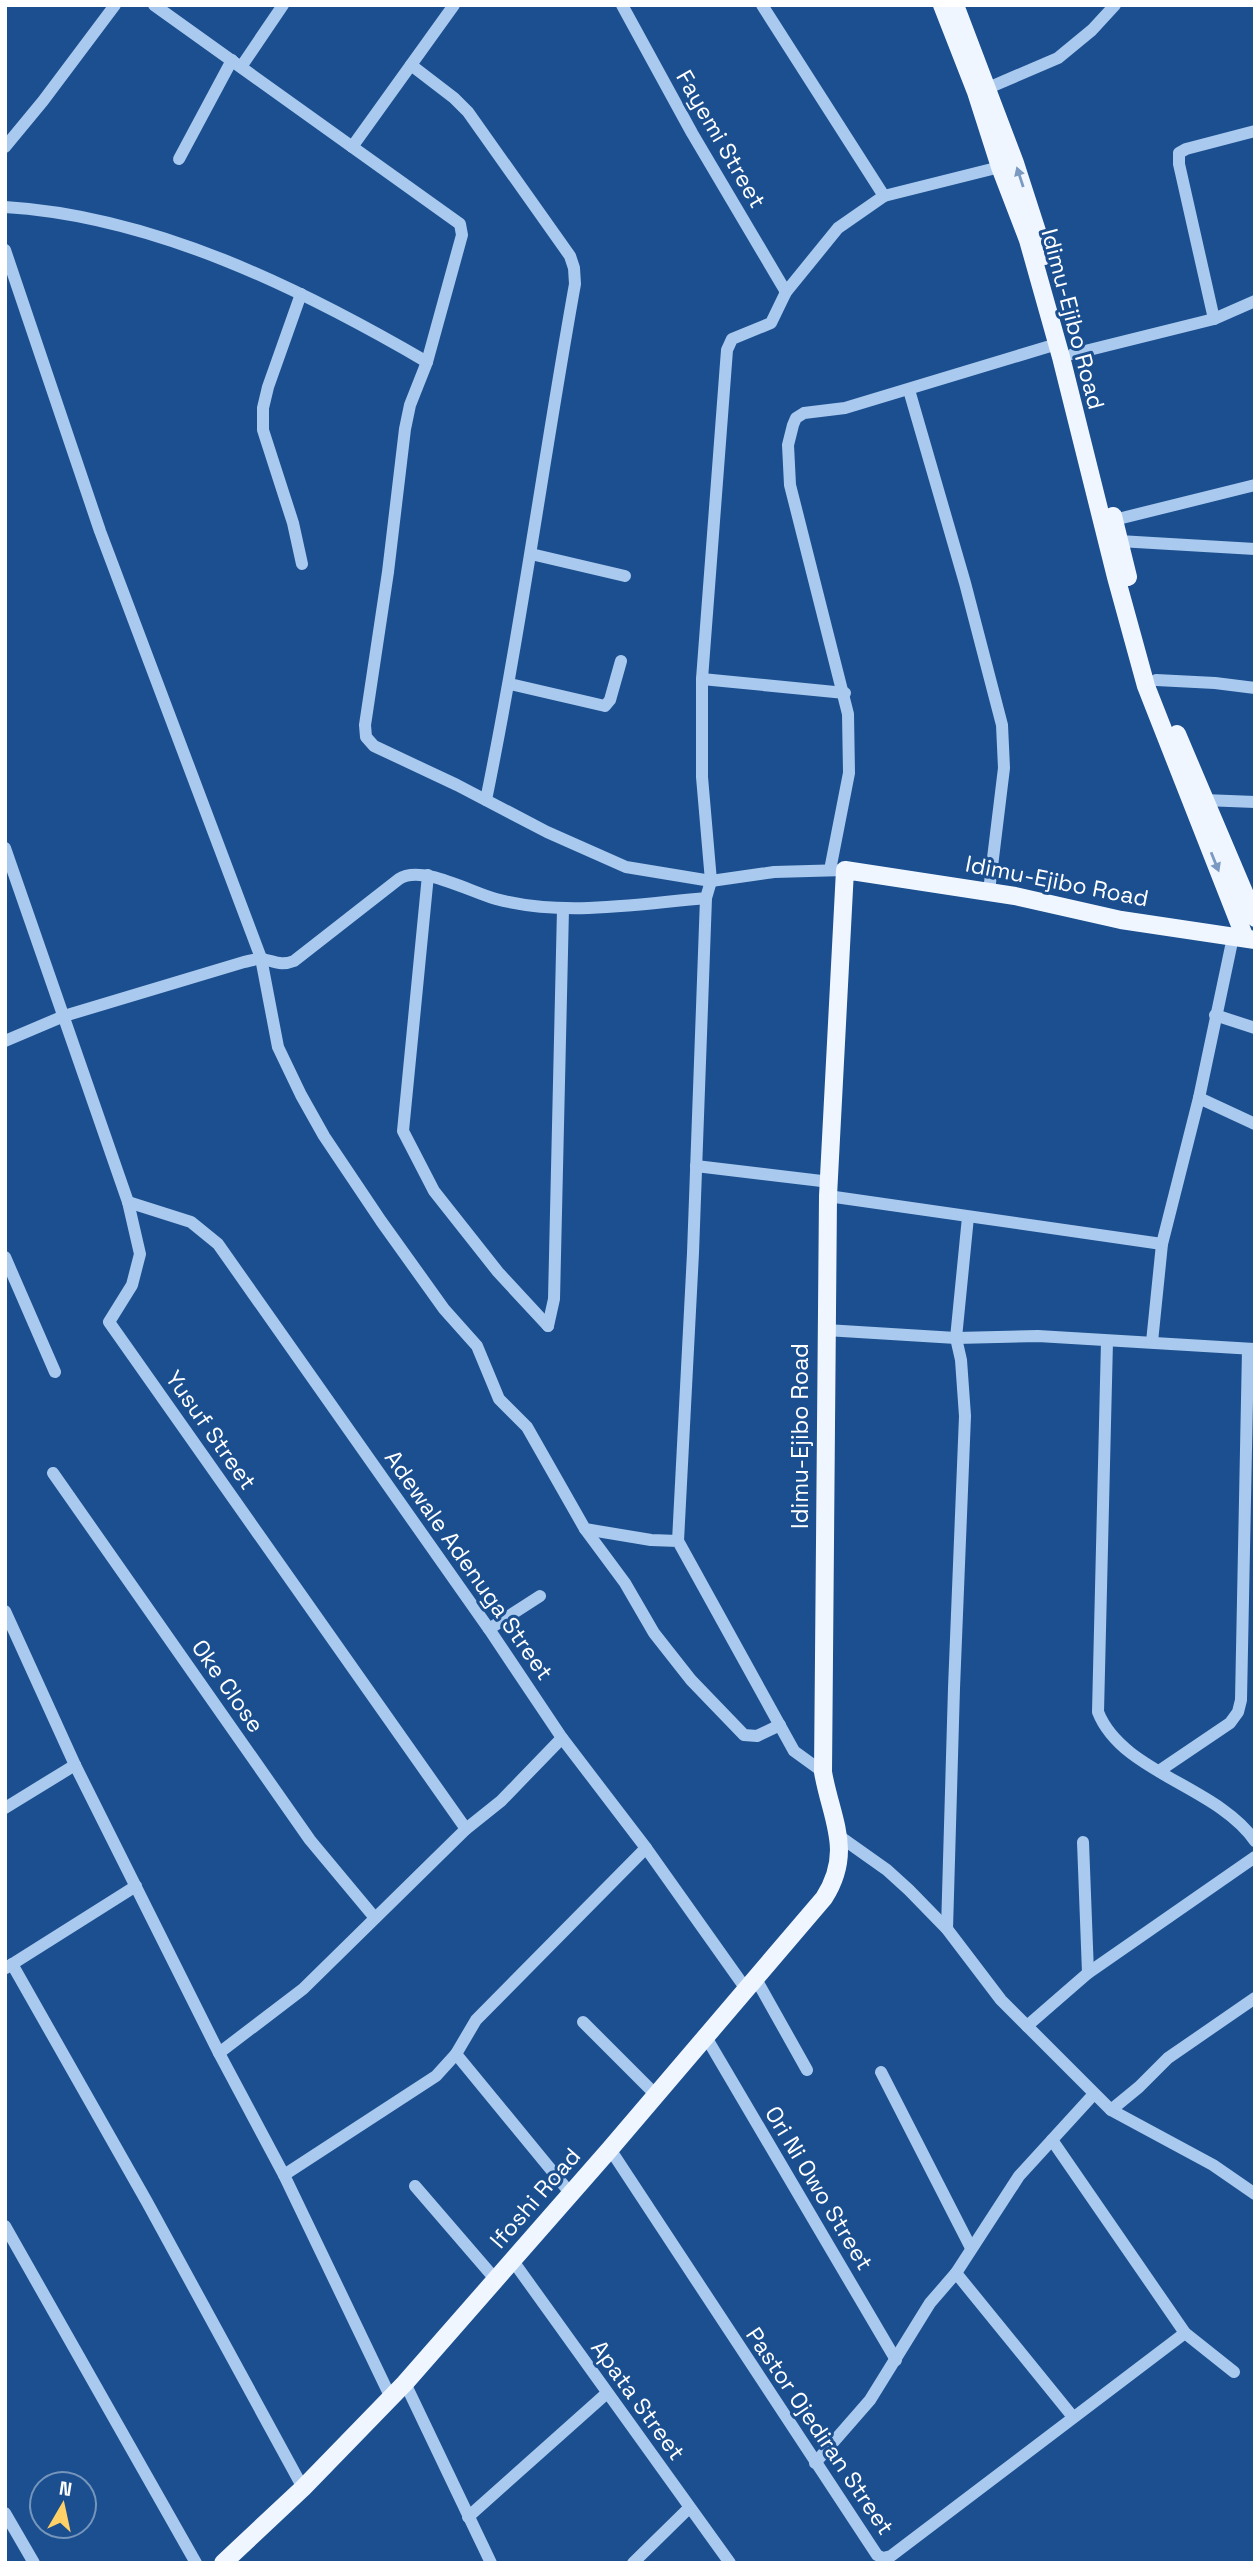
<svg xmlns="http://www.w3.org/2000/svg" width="1260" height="2568" viewBox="0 0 1260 2568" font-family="'Space Grotesk',sans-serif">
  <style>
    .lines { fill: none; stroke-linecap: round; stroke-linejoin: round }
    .minor { stroke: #a9c9ee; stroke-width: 12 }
    .major { stroke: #f0f6ff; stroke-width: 18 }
    .oneway { fill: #7b9ac1 }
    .labels { text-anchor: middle; stroke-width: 6; stroke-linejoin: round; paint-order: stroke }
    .street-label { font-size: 23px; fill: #fff; stroke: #1b4f8f }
  </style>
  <rect width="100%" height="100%" fill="#1b4f8f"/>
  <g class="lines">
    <g class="minor">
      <path d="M154,5L460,224L462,235L427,362L410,405L405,429L388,572L365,725L366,737L374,746L457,785L547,832L626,867L711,881L774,872L845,870"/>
      <path d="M622,5L692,133L786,292"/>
      <path d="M411,65L454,98L468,112L570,256L574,268L575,284C544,456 521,629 486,800"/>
      <path d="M241,67L283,5"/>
      <path d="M988,88L1058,58L1092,30L1115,5"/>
      <path d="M5,147L43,101L115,5"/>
      <path d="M352,147L454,5"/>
      <path d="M179,159L232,60"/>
      <path d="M884,196L1000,167"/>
      <path d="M5,207C154,216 300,288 427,362"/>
      <path d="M5,250L100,531L261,958L278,1047L301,1095L324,1136L381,1221L444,1309L477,1346L499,1399L527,1427L585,1529L651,1540L678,1541L794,1751L823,1772"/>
      <path d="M301,294L268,387L263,408V430L293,523L302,564"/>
      <path d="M1214,319L1179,164V153L1186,149L1255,131"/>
      <path d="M1073,354L1214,319L1255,301"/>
      <path d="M909,390L965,583L1002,725L1004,768L989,891"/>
      <path d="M1114,520L1255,485"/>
      <path d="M1119,541L1255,549"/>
      <path d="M531,554L625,576"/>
      <path d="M702,679L845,693"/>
      <path d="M1156,680L1215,683L1255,688"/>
      <path d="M510,684L605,706L610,700L621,661"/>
      <path d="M1204,800L1255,802"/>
      <path d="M5,848L128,1202L140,1254L132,1285L109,1322L466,1829"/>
      <path d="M830,870L849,773L848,714L790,485L788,445L793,425L796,418L804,413L845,408L1057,344"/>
      <path d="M428,875L403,1131L434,1191L498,1272L548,1326"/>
      <path d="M1215,1015L1255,1028"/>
      <path d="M5,1041L64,1016L244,962C250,961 257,958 263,959C276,962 281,966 294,961L399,879C421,864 470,892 496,899C564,917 636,904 706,898L711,881L702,777V679L727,350L732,339L771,323L786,292L838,228L884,196L762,5"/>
      <path d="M1199,1098L1255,1124"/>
      <path d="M696,1166L830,1182"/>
      <path d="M828,1196L1162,1244"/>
      <path d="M128,1202L191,1222L218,1244L489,1629L562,1738L646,1848L746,1989"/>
      <path d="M5,1257L55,1372"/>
      <path d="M548,1326L554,1299L563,909"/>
      <path d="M826,1330L956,1338L1038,1336L1254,1349"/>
      <path d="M1107,1341L1098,1712C1122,1773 1217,1786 1255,1841"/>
      <path d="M1152,1342L1162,1244L1199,1098L1233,937"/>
      <path d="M53,1473L310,1840L375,1918"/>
      <path d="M585,1529L625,1583L654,1633L691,1680L744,1735L757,1736L780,1725"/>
      <path d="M678,1541L693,1253L706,898"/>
      <path d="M5,1611L75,1765L219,2053L284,2175L391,2398"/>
      <path d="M489,1629L540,1596"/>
      <path d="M1159,1771L1230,1723L1238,1712L1241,1700L1248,1349"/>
      <path d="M5,1808L75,1765"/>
      <path d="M839,1836L887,1870L909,1890L947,1929L1001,2000L1111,2110L1213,2165L1255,2194"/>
      <path d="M1083,1842L1088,1973"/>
      <path d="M947,1929L954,1688L965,1416L961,1360L956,1338L968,1217"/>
      <path d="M12,1964L147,2202L303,2488"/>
      <path d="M6,1968L136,1886"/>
      <path d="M756,1979L807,2070"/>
      <path d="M583,2022L656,2095"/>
      <path d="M1027,2026L1088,1973L1255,1857"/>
      <path d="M706,2037L896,2360"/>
      <path d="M219,2053L303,1989L466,1829L501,1801L562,1738"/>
      <path d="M456,2054L571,2194"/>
      <path d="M881,2072L971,2248"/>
      <path d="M1111,2110L1139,2087L1168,2058L1255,1998"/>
      <path d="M1052,2140L1185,2333L1234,2372"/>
      <path d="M610,2149L877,2555L883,2558L891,2556L1185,2333"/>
      <path d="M284,2175L436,2076L456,2054L476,2020L646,1848"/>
      <path d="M415,2186L496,2280"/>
      <path d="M5,2226L196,2563"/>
      <path d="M513,2261L730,2563"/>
      <path d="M956,2273L1073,2417"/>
      <path d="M405,2383L491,2563"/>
      <path d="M815,2463L870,2400L930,2303L956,2273L1019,2176L1093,2095"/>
      <path d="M5,2513L34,2563"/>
      <path d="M468,2517L607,2393"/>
      <path d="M633,2563L689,2508"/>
    </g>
    <g class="major">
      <path d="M942,5L976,92L1000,167L1028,240L1061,357L1116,577L1146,686L1245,938"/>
      <path d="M955,5L1015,163L1045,256"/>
      <path d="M1113,516L1128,577"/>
      <path d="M1177,734L1255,918"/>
      <path d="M223,2563L303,2488L405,2383L610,2149L824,1898C854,1851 831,1819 823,1772L828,1196L845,870L1015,896L1121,920L1255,940"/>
    </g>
  </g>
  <defs><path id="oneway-solid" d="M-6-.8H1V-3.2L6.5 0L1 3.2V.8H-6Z" transform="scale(1.75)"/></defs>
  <g class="oneway">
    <use href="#oneway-solid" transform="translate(1020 177) rotate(-108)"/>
    <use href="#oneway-solid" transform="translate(1215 862) rotate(68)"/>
  </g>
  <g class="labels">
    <g class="street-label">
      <text transform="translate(721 139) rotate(60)" y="8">Fayemi Street</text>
      <text transform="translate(1073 319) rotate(75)" y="8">Idimu-Ejibo Road</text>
      <text transform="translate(1057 881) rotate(11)" y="8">Idimu-Ejibo Road</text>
      <text transform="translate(211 1430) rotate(55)" y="8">Yusuf Street</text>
      <text transform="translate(800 1436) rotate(-90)" y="8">Idimu-Ejibo Road</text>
      <text transform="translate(469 1565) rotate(55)" y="8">Adewale Adenuga Street</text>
      <text transform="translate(228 1686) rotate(55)" y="8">Oke Close</text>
      <text transform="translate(819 2188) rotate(59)" y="8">Ori Ni Owo Street</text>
      <text transform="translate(535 2198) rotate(-49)" y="8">Ifoshi Road</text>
      <text transform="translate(638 2400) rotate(54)" y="8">Apata Street</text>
      <text transform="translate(820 2431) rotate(56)" y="8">Pastor Ojediran Street</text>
    </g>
  </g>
  <rect width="1260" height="2568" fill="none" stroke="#ffffff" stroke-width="14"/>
  <g transform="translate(63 2505) rotate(9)"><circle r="33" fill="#1b4f8f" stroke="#7695bc" stroke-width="2"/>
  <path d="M0-5L12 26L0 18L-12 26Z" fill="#ffd166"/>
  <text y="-10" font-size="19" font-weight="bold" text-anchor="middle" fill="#ffffff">N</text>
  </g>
</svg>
